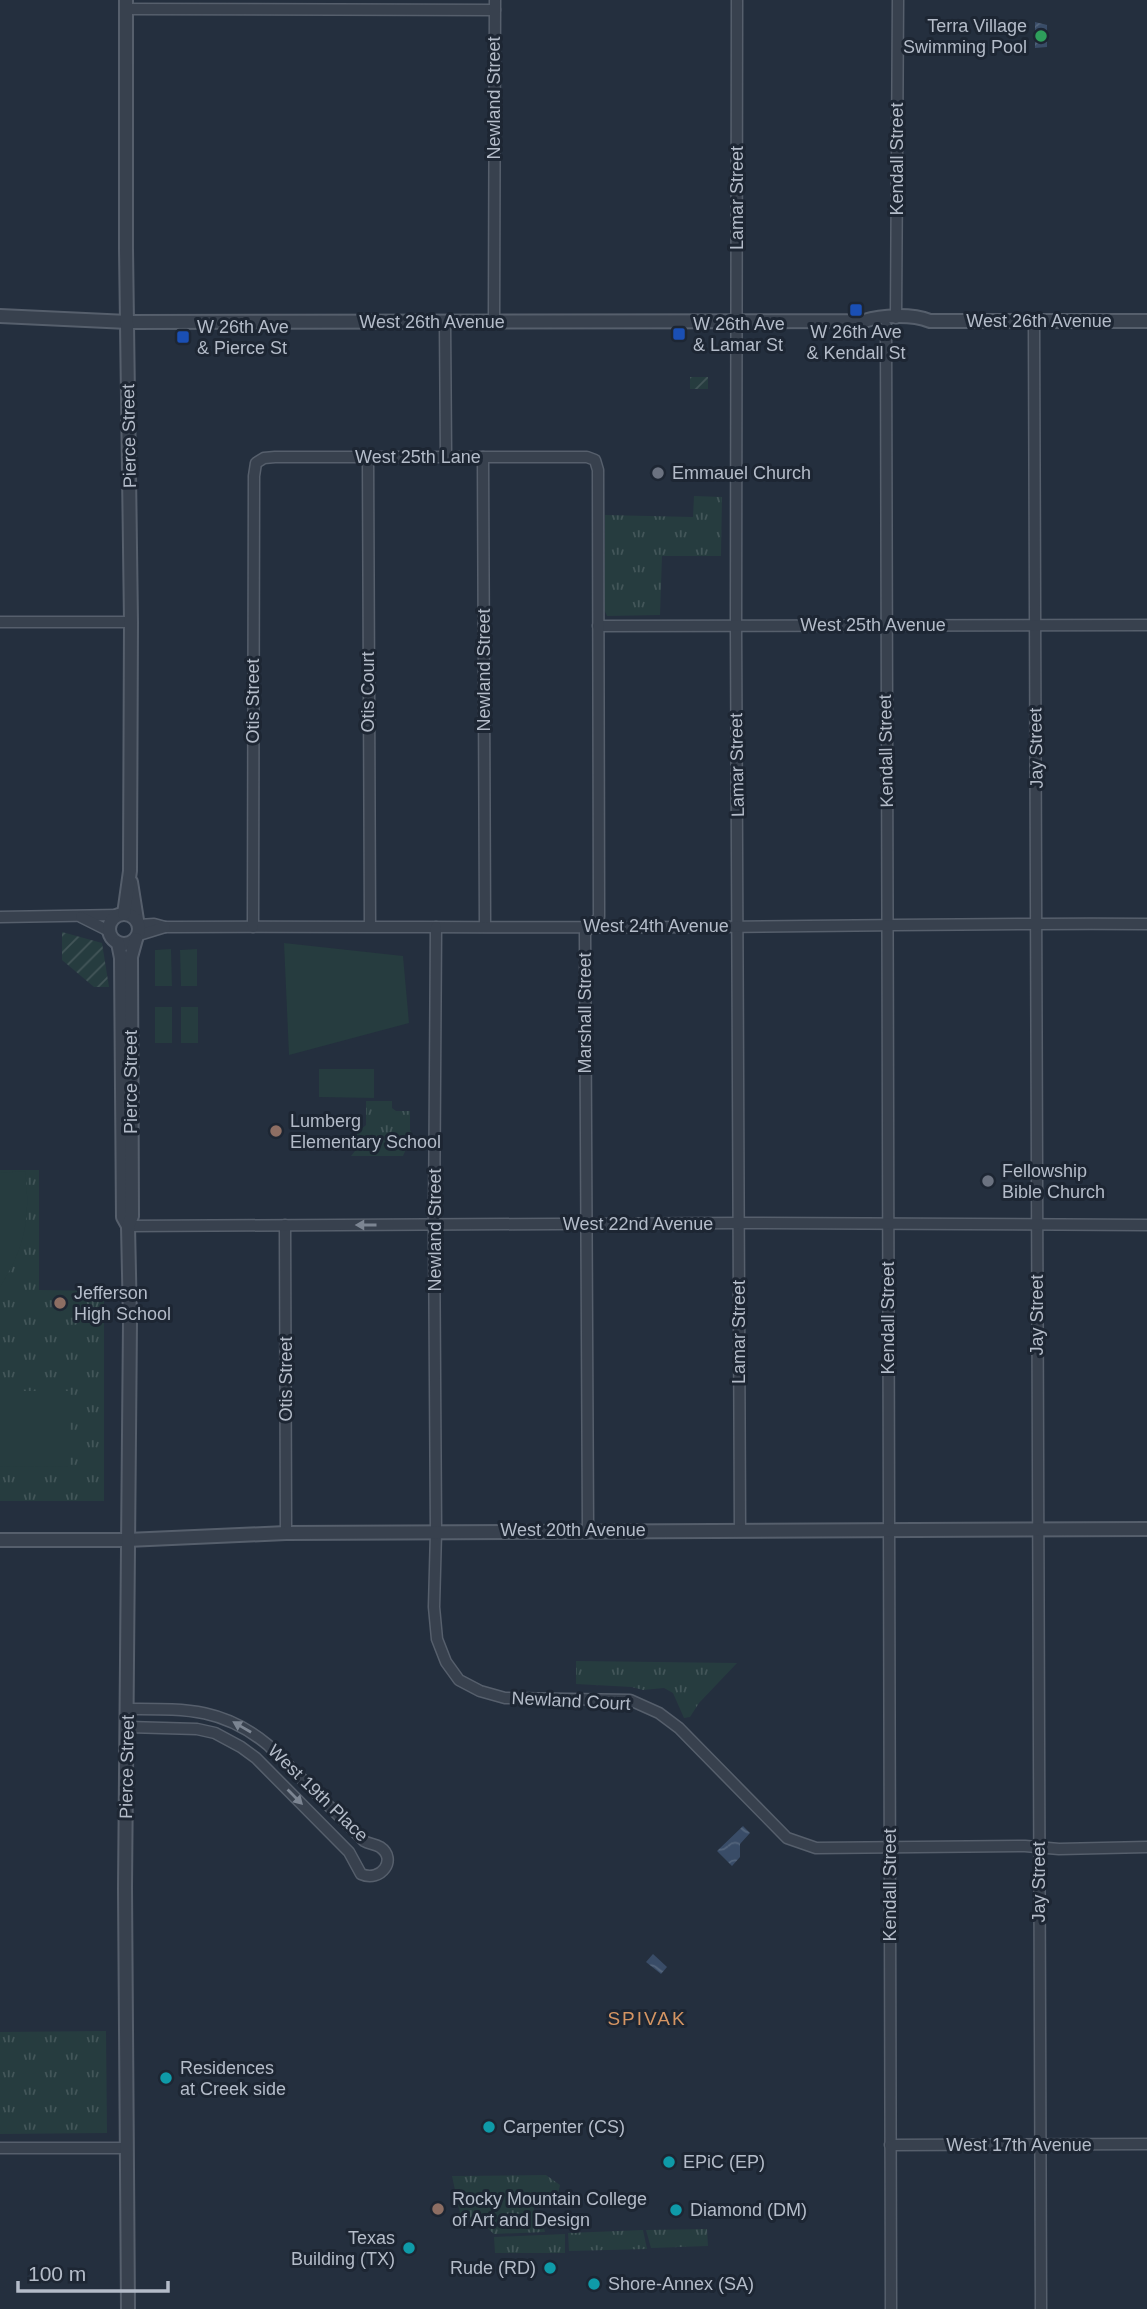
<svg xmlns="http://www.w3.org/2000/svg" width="1147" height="2309" viewBox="0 0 1147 2309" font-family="Helvetica,sans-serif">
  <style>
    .grass { fill: url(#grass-tufts) }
    .garden { fill: url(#garden-furrows) }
    .pitch { fill: #263c3f }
    .water { fill: url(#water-waves) }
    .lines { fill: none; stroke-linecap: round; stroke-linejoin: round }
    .minor-casing { stroke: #565f6c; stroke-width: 13 }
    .tertiary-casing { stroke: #565f6c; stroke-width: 16 }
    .minor { stroke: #38414e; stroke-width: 10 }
    .tertiary { stroke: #38414e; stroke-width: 12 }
    .oneway { fill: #7c8592 }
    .leisure-dot { fill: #2e9e5b; stroke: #1d2633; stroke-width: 2.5 }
    .transit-dot { fill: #1a4fb4; stroke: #1d2633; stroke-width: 2.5 }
    .worship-dot { fill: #6b7280; stroke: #1d2633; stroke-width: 2.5 }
    .education-dot { fill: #8d6e63; stroke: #1d2633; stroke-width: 2.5 }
    .culture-dot { fill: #0f9aa8; stroke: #1d2633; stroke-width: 2.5 }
    .labels { text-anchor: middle; stroke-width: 6; stroke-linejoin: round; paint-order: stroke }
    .poi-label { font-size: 18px; fill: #b4bcc9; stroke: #1d2633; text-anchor: start }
    .street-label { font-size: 18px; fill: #b4bcc9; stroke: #1d2633 }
    .neighbourhood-label { font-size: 19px; letter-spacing: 2px; fill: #d59563; stroke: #1d2633 }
  </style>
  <defs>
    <pattern id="grass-tufts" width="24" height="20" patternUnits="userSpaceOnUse" patternTransform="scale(1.75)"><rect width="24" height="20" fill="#263c3f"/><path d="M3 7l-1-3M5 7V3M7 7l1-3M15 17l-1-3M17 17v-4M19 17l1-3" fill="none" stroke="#435659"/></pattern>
    <pattern id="garden-furrows" width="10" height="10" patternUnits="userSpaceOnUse" patternTransform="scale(1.75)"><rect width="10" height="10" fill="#263c3f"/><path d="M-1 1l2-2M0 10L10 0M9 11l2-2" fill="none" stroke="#435659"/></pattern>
    <pattern id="water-waves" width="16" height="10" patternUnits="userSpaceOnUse" patternTransform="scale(1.75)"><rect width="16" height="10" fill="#394c67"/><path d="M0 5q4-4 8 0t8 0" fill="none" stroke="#53647b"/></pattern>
  </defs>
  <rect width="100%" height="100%" fill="#242f3e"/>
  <g class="grass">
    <path d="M694,496L722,497L721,556H662L660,615L607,616L604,609L605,515L693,517Z"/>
    <path d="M366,1101H392V1108L396,1111H410V1130L415,1139L409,1142L403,1156H351L355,1151L357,1133L366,1125Z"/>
    <path d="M0,1170H39V1290L104,1291V1501H0Z"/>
    <path d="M576,1661L737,1663L699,1703L690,1717L684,1718L673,1693L664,1688L643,1690L632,1687L576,1684Z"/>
    <path d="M106,2031L107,2133L0,2134V2032Z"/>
    <path d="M546,2175L560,2185L558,2194L546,2195V2200L534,2201V2228H544L545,2232L494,2234L479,2221L461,2218L452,2176Z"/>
    <path d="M707,2229L708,2246L651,2248L646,2230Z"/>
    <path d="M643,2230L647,2249L569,2251L568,2233Z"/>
    <path d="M565,2234V2253H495L494,2237Z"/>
  </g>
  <g class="garden">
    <rect x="690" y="377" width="18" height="12"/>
    <path d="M62,932L102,943L109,987H94L62,960Z"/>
  </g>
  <g class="pitch">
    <path d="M284,943L403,956L409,1023L289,1055Z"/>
    <path d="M171,949L172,986H155V950Z"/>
    <path d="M197,949V986H181L180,950Z"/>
    <rect x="155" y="1007" width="17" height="36"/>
    <rect x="181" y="1007" width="17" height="36"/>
    <path d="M319,1069H374V1098L319,1097Z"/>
    <path d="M25,1171C31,1218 25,1247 0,1287V1173Z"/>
    <path d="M0,1391H69V1466L0,1467Z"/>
  </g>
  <g class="water">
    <path d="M1035,22L1047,25V47L1035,48Z"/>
    <path d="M743,1826L750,1833L740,1844V1857L732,1866L717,1851Z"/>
    <path d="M653,1954L667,1967L661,1974L646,1962Z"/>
  </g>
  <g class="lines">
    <defs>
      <g id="minor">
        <path d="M737,0L736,626L740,1530"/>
        <path d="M126,9L495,10"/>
        <path d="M896,318L898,0"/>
        <path d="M1034,321L1041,2309"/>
        <path d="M445,322L446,457"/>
        <path d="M494,322L495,0"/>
        <path d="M886,326L891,2309"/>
        <path d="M368,457L370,926"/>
        <path d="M483,457L485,926"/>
        <path d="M0,622H131"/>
        <path d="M598,626L1147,625"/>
        <path d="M0,917L119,915"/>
        <path d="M81,917L109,931"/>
        <path d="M139,925L154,924L165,927C379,926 594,929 809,926C922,925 1034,923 1147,924"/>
        <path d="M253,927L254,476L256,463L264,458L275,457H587L595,460L598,470L599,917L585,933L588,1530"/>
        <path d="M436,927L434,1226L436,1532L434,1607L437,1639L446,1662L459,1680L480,1691L505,1698L630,1700L659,1713L679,1728L787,1838L816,1848L1025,1846L1059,1849L1147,1847"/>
        <path d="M139,935L165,927"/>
        <path d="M285,1225L286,1533"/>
        <path d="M128,1226L739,1223L1147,1225"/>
        <path d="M128,1709C184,1709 222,1707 268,1745L364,1841C369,1844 375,1844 380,1847C398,1859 381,1883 361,1874L349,1852L256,1758L241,1747L215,1733L197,1729L128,1727"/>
        <path d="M890,2145L1147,2144"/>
        <path d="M0,2148H127"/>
      </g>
      <g id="tertiary">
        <path d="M0,316L128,322L864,321C882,315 912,314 930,321H1147"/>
        <path d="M131,882L137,920"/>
        <circle cx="124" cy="929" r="15"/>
        <path d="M124,914L130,871L131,622L126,249V0"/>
        <path d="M118,943L121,958L123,1217L128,1226"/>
        <path d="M0,1540H127L286,1533L1147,1529"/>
        <path d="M128,2309L125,1888L130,1321L128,1226L132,1216L131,957L136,939"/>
      </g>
    </defs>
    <use href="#minor" class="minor-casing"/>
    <use href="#tertiary" class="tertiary-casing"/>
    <use href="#minor" class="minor"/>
    <use href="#tertiary" class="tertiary"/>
  </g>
  <defs><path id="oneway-solid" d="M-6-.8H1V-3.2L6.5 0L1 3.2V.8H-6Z" transform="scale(1.75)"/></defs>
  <g class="oneway">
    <use href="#oneway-solid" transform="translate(366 1225) rotate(-180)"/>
    <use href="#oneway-solid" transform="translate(242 1727) rotate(-150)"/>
    <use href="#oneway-solid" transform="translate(295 1797) rotate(45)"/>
  </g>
  <circle class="leisure-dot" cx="1041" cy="36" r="7"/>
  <g class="transit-dot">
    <rect x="849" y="303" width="14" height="14" rx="3.5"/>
    <rect x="672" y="327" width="14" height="14" rx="3.5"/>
    <rect x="176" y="330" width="14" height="14" rx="3.5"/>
  </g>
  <g class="worship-dot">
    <circle cx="658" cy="473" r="7"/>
    <circle cx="988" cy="1181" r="7"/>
  </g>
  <g class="education-dot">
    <circle cx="276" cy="1131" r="7"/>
    <circle cx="60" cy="1303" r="7"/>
    <circle cx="438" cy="2209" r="7"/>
  </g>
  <g class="culture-dot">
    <circle cx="166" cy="2078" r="7"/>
    <circle cx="489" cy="2127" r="7"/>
    <circle cx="669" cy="2162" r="7"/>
    <circle cx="676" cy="2210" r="7"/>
    <circle cx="409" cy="2248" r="7"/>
    <circle cx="550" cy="2268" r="7"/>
    <circle cx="594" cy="2284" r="7"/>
  </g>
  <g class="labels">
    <g class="poi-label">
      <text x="1027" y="32" text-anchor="end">Terra Village<tspan x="1027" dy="21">Swimming Pool</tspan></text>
      <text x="693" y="330">W 26th Ave<tspan x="693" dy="21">&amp; Lamar St</tspan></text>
      <text x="197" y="333">W 26th Ave<tspan x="197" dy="21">&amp; Pierce St</tspan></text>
      <text x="856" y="338" text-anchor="middle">W 26th Ave<tspan x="856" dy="21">&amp; Kendall St</tspan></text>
      <text x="672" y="479">Emmauel Church</text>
      <text x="290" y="1127">Lumberg<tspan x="290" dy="21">Elementary School</tspan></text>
      <text x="1002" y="1177">Fellowship<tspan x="1002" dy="21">Bible Church</tspan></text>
      <text x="74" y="1299">Jefferson<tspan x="74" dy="21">High School</tspan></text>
      <text x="180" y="2074">Residences<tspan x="180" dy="21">at Creek side</tspan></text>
      <text x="503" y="2133">Carpenter (CS)</text>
      <text x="683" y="2168">EPiC (EP)</text>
      <text x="452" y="2205">Rocky Mountain College<tspan x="452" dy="21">of Art and Design</tspan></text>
      <text x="690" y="2216">Diamond (DM)</text>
      <text x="395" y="2244" text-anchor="end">Texas<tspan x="395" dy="21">Building (TX)</tspan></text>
      <text x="536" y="2274" text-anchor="end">Rude (RD)</text>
      <text x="608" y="2290">Shore-Annex (SA)</text>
    </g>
    <g class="street-label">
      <text transform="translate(494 98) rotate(-90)" y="6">Newland Street</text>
      <text transform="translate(897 159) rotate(-90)" y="6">Kendall Street</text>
      <text transform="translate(737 198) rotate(-90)" y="6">Lamar Street</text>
      <text x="1039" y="327">West 26th Avenue</text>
      <text x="432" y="328">West 26th Avenue</text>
      <text transform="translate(129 436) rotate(-91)" y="6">Pierce Street</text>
      <text x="418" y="463">West 25th Lane</text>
      <text x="873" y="631">West 25th Avenue</text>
      <text transform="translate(484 670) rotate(-90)" y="6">Newland Street</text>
      <text transform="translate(368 692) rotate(-90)" y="6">Otis Court</text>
      <text transform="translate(253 701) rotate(-90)" y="6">Otis Street</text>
      <text transform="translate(1036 748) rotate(-91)" y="6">Jay Street</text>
      <text transform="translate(886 751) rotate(-91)" y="6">Kendall Street</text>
      <text transform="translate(737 765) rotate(-91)" y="6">Lamar Street</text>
      <text x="656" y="932">West 24th Avenue</text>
      <text transform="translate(585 1013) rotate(-90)" y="6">Marshall Street</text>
      <text transform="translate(131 1082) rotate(-90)" y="6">Pierce Street</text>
      <text x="638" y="1230">West 22nd Avenue</text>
      <text transform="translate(435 1230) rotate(-90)" y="6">Newland Street</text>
      <text transform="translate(1037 1315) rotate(-90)" y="6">Jay Street</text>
      <text transform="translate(888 1318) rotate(-90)" y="6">Kendall Street</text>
      <text transform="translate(739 1332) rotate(-90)" y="6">Lamar Street</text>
      <text transform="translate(286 1379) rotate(-90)" y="6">Otis Street</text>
      <text x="573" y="1536">West 20th Avenue</text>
      <text transform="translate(571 1701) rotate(3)" y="6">Newland Court</text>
      <text transform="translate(127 1767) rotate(-89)" y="6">Pierce Street</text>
      <text transform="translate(318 1793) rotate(44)" y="6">West 19th Place</text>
      <text transform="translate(1039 1882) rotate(-90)" y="6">Jay Street</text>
      <text transform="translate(890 1885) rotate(-90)" y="6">Kendall Street</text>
      <text x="1019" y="2151">West 17th Avenue</text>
    </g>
    <g class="neighbourhood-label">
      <text x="647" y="2025">SPIVAK</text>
    </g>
  </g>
  <path d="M18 2281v10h150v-10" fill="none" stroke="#b4bcc9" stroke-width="3.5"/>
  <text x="28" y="2281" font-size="21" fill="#b4bcc9" stroke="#1d2633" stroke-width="5" paint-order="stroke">100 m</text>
</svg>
